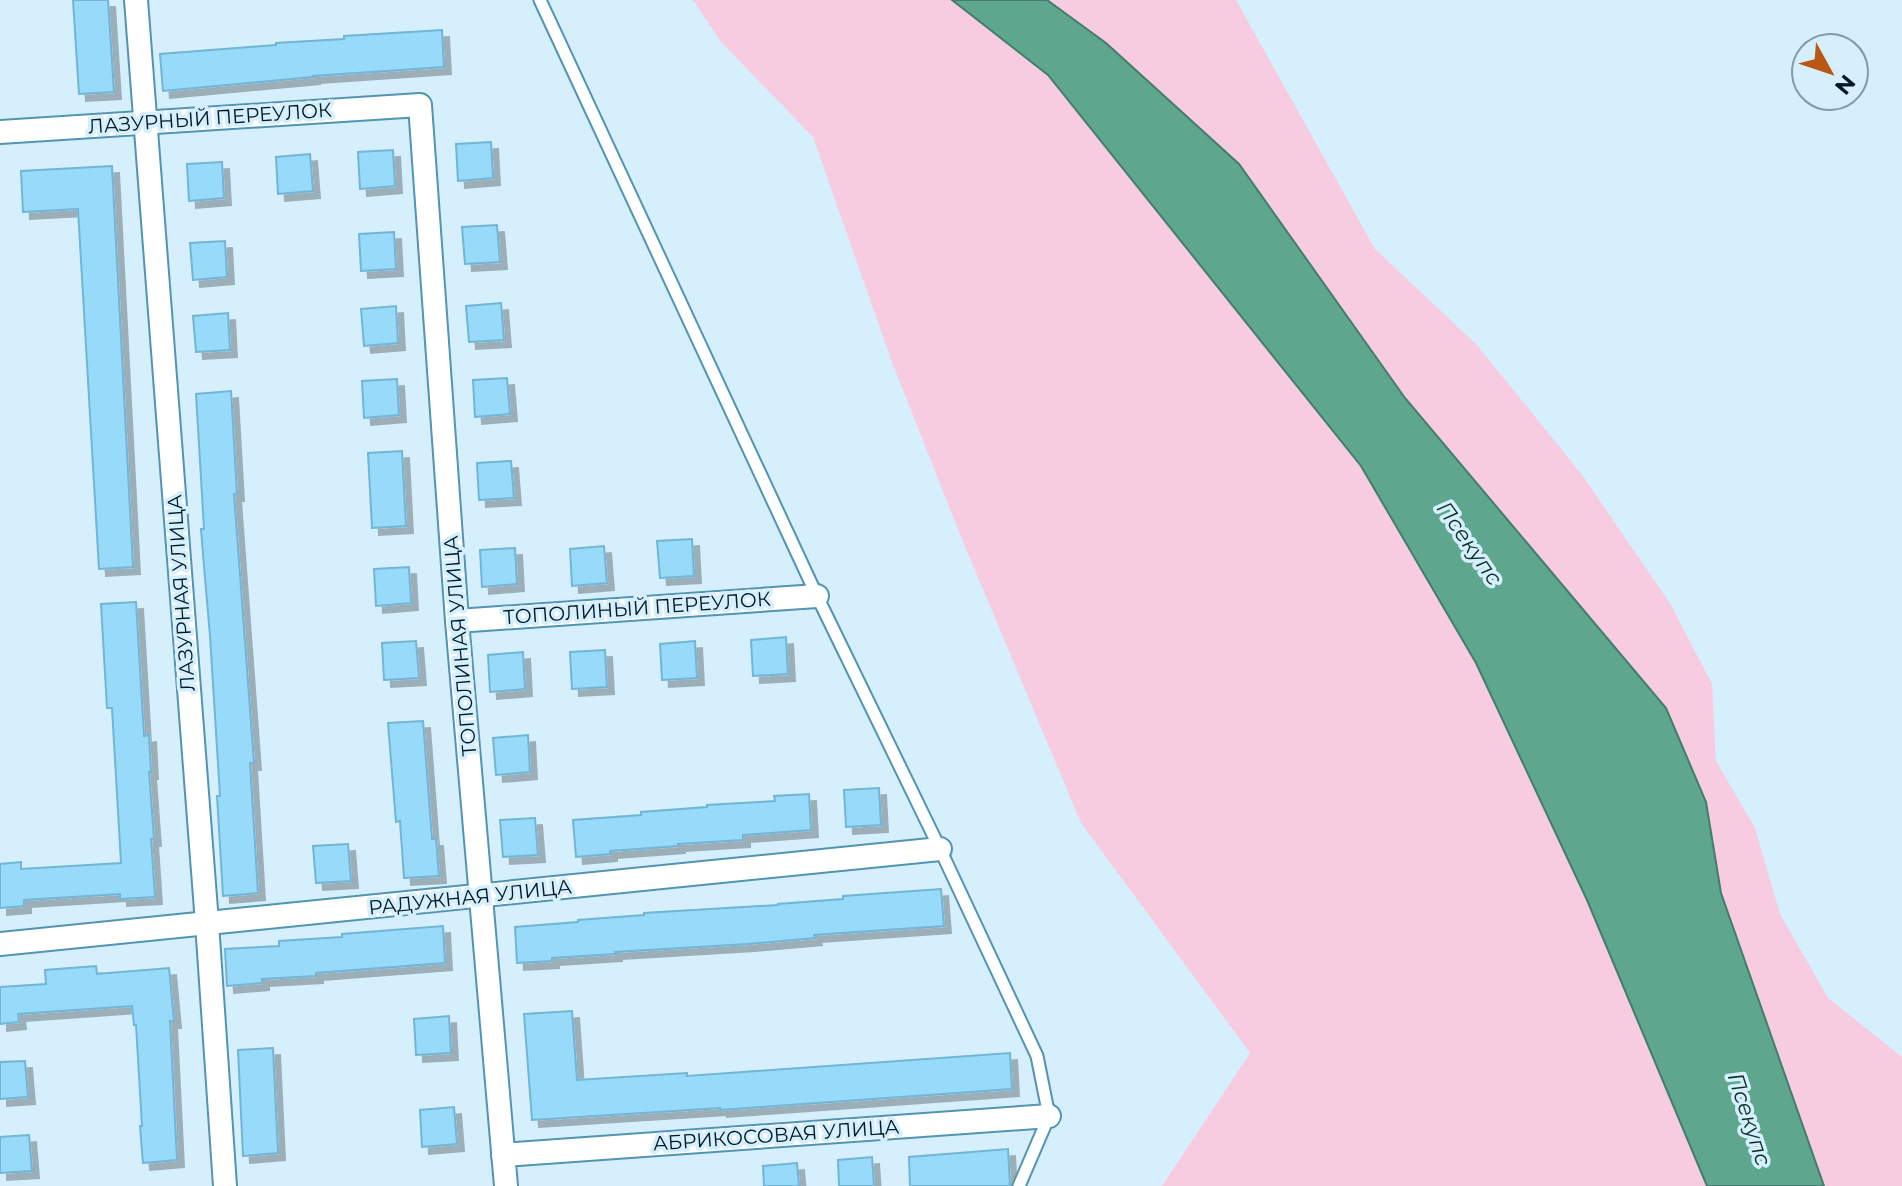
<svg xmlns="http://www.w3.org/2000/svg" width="1902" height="1186" viewBox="0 0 1902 1186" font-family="Montserrat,sans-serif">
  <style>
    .green { fill: #f8cce0 }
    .water { fill: #5ea78e; stroke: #427d6e; stroke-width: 2 }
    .building { fill: #97dafa; stroke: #72b5d4; stroke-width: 2; filter: url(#shadow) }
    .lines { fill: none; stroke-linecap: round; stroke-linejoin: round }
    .service-casing { stroke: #5294b2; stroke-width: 15 }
    .minor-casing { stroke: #5294b2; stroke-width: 26 }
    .service { stroke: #fff; stroke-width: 11 }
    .minor { stroke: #fff; stroke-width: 22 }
    .labels { text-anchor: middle; stroke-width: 7; stroke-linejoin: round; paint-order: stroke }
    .street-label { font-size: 20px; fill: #001a25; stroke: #d5effc }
    .water-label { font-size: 22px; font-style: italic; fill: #0d3025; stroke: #d5effc }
  </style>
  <defs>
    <filter id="shadow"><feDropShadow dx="7" dy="7" stdDeviation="0" flood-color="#0004"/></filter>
  </defs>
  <rect width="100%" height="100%" fill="#d5effc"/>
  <g class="green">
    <path d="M693,0H952L1048,75L1361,466L1476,663L1587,900L1707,1186H1162L1250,1053L1081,823L964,544L893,365L813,137L721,42Z"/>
    <path d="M1047,0H1236L1375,249L1477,345L1583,476L1671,605L1712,684L1716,761L1755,828L1780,914L1828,998L1902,1057V1186H1824L1821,1181L1721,893L1705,802L1666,708L1405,398L1239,164L1106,43Z"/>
  </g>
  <path class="water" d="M952,0H1047L1106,43L1239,164L1405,398L1666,708L1706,802L1721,893L1824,1186H1707L1587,900L1476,663L1361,466L1048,75Z"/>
  <g class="building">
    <path d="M73,0H108L114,92L79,94Z"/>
    <path d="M442,30L444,67L313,76V77L163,91L160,54L276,45V43L344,39V36Z"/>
    <path d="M491,142L493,178L458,181L456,144Z"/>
    <path d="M393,150L395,186L360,189L358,152Z"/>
    <path d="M310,154L313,191L278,194L276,157Z"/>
    <path d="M222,162L224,198L189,201L187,164Z"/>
    <path d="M112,166L133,567L99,569L78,209L23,212L21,171Z"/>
    <path d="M497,225L500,262L465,264L462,227Z"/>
    <path d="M394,232L396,269L361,271L359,234Z"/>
    <path d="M225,241L227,277L193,280L190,243Z"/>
    <path d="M501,303L504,340L469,342L466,306Z"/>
    <path d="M396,306L398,343L364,346L361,309Z"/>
    <path d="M228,313L230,350L196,352L193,316Z"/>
    <path d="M507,378L510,414L475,417L473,380Z"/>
    <path d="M397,379L399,415L364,418L362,381Z"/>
    <path d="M231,391L237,494H234L254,763H250L258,893L223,896L217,796H220L210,636L204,566L201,529H204L196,394Z"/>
    <path d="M402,451L406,526L372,528L368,453Z"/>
    <path d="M511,461L514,498L479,500L477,463Z"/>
    <path d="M692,539L694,576L660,578L657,541Z"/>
    <path d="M604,546L607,583L572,586L570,549Z"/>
    <path d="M515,548L517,584L482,587L480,550Z"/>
    <path d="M409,567L411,603L376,606L374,569Z"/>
    <path d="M136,602L144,736L149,735L151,772H149L154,839H151L155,897L120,899V894L24,900V906L0,908V864L21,862V869L121,863L112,708H107L101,604Z"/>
    <path d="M786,637L788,674L753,676L751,640Z"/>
    <path d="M416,641L419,678L384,680L382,643Z"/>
    <path d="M695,641L697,678L662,680L660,644Z"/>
    <path d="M605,650L607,687L572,689L570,652Z"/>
    <path d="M523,652L525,689L490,692L488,655Z"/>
    <path d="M423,721L432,839H436L439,876L404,878L400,821L396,822L388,723Z"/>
    <path d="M528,735L530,772L496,775L493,738Z"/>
    <path d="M879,788L881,825L846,827L844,790Z"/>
    <path d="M809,794L811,830L743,835V840L678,844V846L610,851V854L576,857L573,820L641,815V812L707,807V805L775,801L774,796Z"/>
    <path d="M535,818L538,855L503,857L500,820Z"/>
    <path d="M348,844L351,881L316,883L313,846Z"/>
    <path d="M941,889L944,926L814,935L815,938L748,944L615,952V954L552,958V961L517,963L515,927L578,922V920L644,915V913L778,905V904L843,899V896Z"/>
    <path d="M443,926L445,963L316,973V976L262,979V983L227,986L225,949L279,946V941L342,937V934Z"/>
    <path d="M96,966L97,974L169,968L174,1021H170L177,1160L143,1163L140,1126H142L136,1025H134L132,1006L18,1014L19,1022L0,1024V987L46,984L45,970Z"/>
    <path d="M572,1011L577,1080L687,1073V1076L1010,1053L1012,1089L720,1110V1108L532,1120L524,1014Z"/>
    <path d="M449,1016L451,1053L416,1055L414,1019Z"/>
    <path d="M273,1048L278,1153L243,1156L238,1050Z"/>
    <path d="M25,1061L28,1097L0,1099V1062Z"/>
    <path d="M454,1107L457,1144L422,1147L420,1110Z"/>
    <path d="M29,1135L32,1171L0,1173V1137Z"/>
    <path d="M1008,1149L1010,1186H910L909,1157Z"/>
    <path d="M872,1157L874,1186H839L838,1160Z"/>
    <path d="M797,1163L799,1186H764L763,1166Z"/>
  </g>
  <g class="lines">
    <defs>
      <path id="service" d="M540,0L817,596L940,849L1037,1056L1049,1116L1019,1186"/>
      <g id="minor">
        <path d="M136,0L207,923L225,1186"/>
        <path d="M0,132L420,105L457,621L506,1186"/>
        <path d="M457,621L817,596"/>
        <path d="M0,944L940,849"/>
        <path d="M503,1155L1049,1116"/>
      </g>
    </defs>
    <use href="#service" class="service-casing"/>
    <use href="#minor" class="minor-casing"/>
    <use href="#service" class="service"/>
    <use href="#minor" class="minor"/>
  </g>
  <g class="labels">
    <g class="street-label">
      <text transform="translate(210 118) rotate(-4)" y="7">ЛАЗУРНЫЙ ПЕРЕУЛОК</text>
      <text transform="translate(181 593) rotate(-94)" y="7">ЛАЗУРНАЯ УЛИЦА</text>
      <text transform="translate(637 608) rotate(-4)" y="7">ТОПОЛИНЫЙ ПЕРЕУЛОК</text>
      <text transform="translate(460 646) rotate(-95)" y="7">ТОПОЛИНАЯ УЛИЦА</text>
      <text transform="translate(470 897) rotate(-6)" y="7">РАДУЖНАЯ УЛИЦА</text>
      <text transform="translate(776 1135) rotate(-4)" y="7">АБРИКОСОВАЯ УЛИЦА</text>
    </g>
    <g class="water-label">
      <text transform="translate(1470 543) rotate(55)" y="8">Псекупс</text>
      <text transform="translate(1750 1119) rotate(72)" y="8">Псекупс</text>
    </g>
  </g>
  <g transform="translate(1830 72) rotate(130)"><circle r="38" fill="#d5effc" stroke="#809aa6" stroke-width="2"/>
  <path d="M0-6L14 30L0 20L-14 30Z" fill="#b85813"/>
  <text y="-12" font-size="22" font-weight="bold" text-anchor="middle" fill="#001a25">N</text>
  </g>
</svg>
